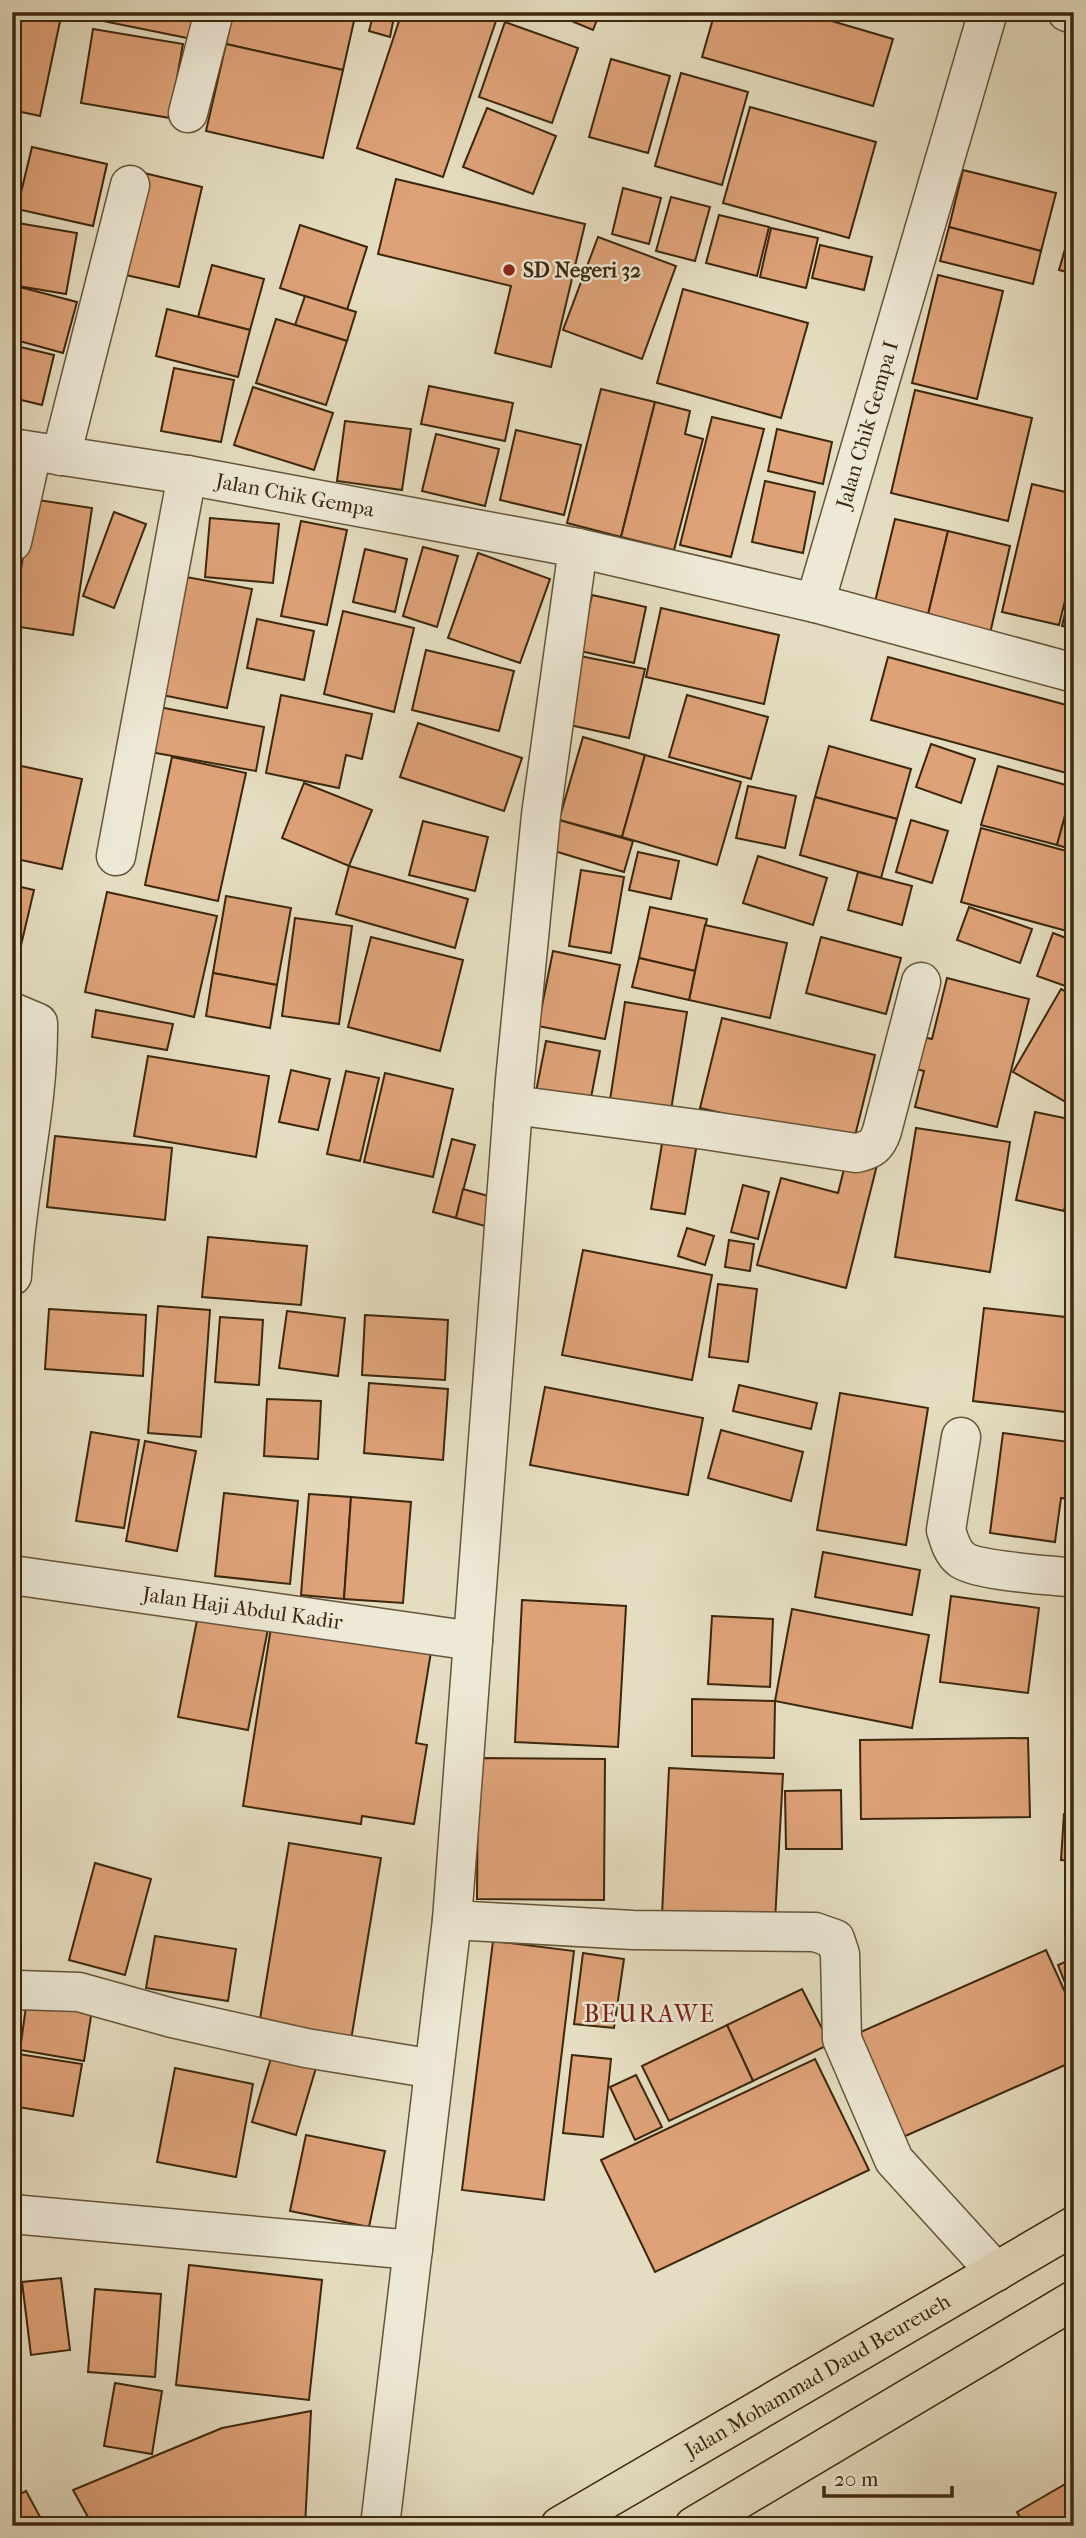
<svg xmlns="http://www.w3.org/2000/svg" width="1086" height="2538" viewBox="0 0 1086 2538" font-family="'IM FELL French Canon',serif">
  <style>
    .building { fill: #dfa278; stroke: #3c270c; stroke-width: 2 }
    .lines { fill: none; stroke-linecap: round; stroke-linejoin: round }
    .minor-casing { stroke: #665439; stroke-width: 41 }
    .highway-casing { stroke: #3c270c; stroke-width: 41 }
    .minor { stroke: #eee9d7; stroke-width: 38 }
    .highway { stroke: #e5ddc1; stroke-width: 38 }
    .poi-dot { fill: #8f2418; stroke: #eee9d7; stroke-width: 2.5 }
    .labels { text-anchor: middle; stroke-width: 5; stroke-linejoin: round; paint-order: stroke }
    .poi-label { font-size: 21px; font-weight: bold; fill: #3c270c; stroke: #eee9d7; text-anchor: start }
    .street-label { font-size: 21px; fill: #3c270c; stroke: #eee9d7 }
    .quarter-label { font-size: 24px; letter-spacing: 2px; fill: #7a1f14; stroke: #eee9d7 }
  </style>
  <rect width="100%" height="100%" fill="#e5ddc1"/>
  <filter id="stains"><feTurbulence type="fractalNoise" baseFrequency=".00286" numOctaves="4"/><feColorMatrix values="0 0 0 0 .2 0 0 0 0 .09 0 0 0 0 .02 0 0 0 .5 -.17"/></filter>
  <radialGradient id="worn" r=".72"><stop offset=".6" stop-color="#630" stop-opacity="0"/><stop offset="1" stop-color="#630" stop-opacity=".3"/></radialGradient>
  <g class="building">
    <path d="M12,12H62L40,116L12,110Z"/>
    <path d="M99,12H203L197,40L98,20Z"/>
    <path d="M233,12H356L343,70L226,44Z"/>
    <path d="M374,12H395L390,37L369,31Z"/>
    <path d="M402,12H499L443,177L357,148Z"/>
    <path d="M536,12H556L554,19Z"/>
    <path d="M559,12H600L593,30L557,15Z"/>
    <path d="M715,12H801L893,39L873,106L702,57Z"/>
    <path d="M505,22L578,48L552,123L479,97Z"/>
    <path d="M93,29L183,44L170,118L81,103Z"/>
    <path d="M226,44L343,70L323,158L206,131Z"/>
    <path d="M611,59L670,76L648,153L589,137Z"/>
    <path d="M681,73L748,92L722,185L655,166Z"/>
    <path d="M750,107L876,142L849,238L723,203Z"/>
    <path d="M487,108L556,136L533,194L463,167Z"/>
    <path d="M32,147L107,164L93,226L17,209Z"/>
    <path d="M963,170L1056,193L1041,251L949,227Z"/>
    <path d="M140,172L202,187L179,287L117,273Z"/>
    <path d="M396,179L585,224L551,367L495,353L511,286L378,254Z"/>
    <path d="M623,188L661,198L649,244L612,234Z"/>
    <path d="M671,197L710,207L695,261L656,251Z"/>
    <path d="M719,215L769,227L757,276L706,263Z"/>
    <path d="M1074,218V274L1059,270Z"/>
    <path d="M12,222L77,233L66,294L12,285Z"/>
    <path d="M300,225L367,247L347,310L280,288Z"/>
    <path d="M949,227L1041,251L1033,284L940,261Z"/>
    <path d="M771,228L818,238L806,288L760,277Z"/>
    <path d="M598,237L676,266L642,359L563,330Z"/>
    <path d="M820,245L872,257L864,290L812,278Z"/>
    <path d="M212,265L264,279L250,330L198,317Z"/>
    <path d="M938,275L1003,291L977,399L912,383Z"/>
    <path d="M12,285L77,302L63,353L12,339Z"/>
    <path d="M683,289L808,323L781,418L657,383Z"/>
    <path d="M305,296L356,312L347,341L295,325Z"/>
    <path d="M167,309L250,330L238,377L156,356Z"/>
    <path d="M276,319L347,341L326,405L256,383Z"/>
    <path d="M12,345L54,355L42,405L17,399L12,416Z"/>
    <path d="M174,368L234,380L221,442L161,431Z"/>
    <path d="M429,386L513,403L505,441L421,424Z"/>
    <path d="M253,387L333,413L314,470L234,445Z"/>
    <path d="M601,389L655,402L621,537L567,523Z"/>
    <path d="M915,390L1032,418L1008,521L891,493Z"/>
    <path d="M655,402L690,411L685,434L703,439L674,550L621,537Z"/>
    <path d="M712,417L764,429L731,557L680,545Z"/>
    <path d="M345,421L411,429L402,490L337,481Z"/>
    <path d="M777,429L832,442L823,484L768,471Z"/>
    <path d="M516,430L581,445L564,515L500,500Z"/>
    <path d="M436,434L499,449L485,506L422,491Z"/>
    <path d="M765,481L815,492L803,553L752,542Z"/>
    <path d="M1032,484L1074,494V565L1059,625L1002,612Z"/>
    <path d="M31,499L92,508L73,635L13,626Z"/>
    <path d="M114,512L146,524L114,608L83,596Z"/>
    <path d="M210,518L279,524L273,583L205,577Z"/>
    <path d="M895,519L948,531L926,623L873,610Z"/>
    <path d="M301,521L347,530L327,625L281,616Z"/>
    <path d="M948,531L1010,546L989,638L926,623Z"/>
    <path d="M423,547L458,556L437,627L403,616Z"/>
    <path d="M365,549L407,559L395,612L353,602Z"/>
    <path d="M478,553L550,579L520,663L448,638Z"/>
    <path d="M1074,576V628L1062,626Z"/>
    <path d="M186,577L252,589L227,708L162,695Z"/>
    <path d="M592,595L646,607L634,663L580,651Z"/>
    <path d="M661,608L779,635L764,704L646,677Z"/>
    <path d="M343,611L414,628L394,712L324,694Z"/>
    <path d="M257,619L314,631L304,680L247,668Z"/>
    <path d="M426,650L514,671L499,731L412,710Z"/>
    <path d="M580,656L645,669L629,738L565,724Z"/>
    <path d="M888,657L1074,707V775L871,720Z"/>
    <path d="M281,695L372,714L362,759L346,755L339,788L266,773Z"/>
    <path d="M687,695L768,717L751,779L669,757Z"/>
    <path d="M159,707L264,727L256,771L150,752Z"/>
    <path d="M418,723L522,758L504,811L400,777Z"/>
    <path d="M583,737L645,755L622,837L559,820Z"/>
    <path d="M931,744L975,759L961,803L916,787Z"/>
    <path d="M829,746L911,769L897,819L815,797Z"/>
    <path d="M645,755L741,782L717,865L622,837Z"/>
    <path d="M172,757L246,773L218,901L145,885Z"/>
    <path d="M12,764L82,779L62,869L12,858Z"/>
    <path d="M998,766L1073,787L1057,845L981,825Z"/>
    <path d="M304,783L372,810L349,866L282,838Z"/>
    <path d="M748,786L796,796L785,848L736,838Z"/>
    <path d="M1073,787H1074V850L1057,845Z"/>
    <path d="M815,797L897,819L881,878L800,855Z"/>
    <path d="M559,820L633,841L624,872L551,850Z"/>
    <path d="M911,820L948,831L932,883L896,872Z"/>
    <path d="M423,821L488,837L475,891L409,875Z"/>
    <path d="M981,828L1074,853V933L961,902Z"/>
    <path d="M638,852L679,861L671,899L629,890Z"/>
    <path d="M758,856L827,878L813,925L743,903Z"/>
    <path d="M349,866L468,899L455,948L336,914Z"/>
    <path d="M581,870L624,877L611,953L569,946Z"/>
    <path d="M858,872L912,886L902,925L848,910Z"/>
    <path d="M12,885L34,890L15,971L12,970Z"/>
    <path d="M107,892L217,916L194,1017L85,992Z"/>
    <path d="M226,896L291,908L277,985L213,973Z"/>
    <path d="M650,907L707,919L695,971L639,958Z"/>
    <path d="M969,907L1032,929L1020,963L957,940Z"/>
    <path d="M295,918L352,926L339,1024L282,1016Z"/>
    <path d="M705,925L787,943L770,1018L689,1000Z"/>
    <path d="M1053,933L1074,941V989L1037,976Z"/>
    <path d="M371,937L463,960L440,1051L348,1027Z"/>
    <path d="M821,937L901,958L886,1014L806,993Z"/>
    <path d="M553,951L620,965L605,1039L538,1026Z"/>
    <path d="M639,958L695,971L689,1000L632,987Z"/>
    <path d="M213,973L277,985L270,1028L206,1016Z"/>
    <path d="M947,978L1029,999L997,1127L915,1107L924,1071L901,1065L909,1034L932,1039Z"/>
    <path d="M1061,989L1074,996V1087L1066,1102L1013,1072Z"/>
    <path d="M625,1002L687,1012L671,1110L610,1100Z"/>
    <path d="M96,1010L173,1024L167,1050L92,1037Z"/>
    <path d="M722,1018L875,1055L853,1144L700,1108Z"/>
    <path d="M546,1041L600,1051L589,1108L535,1097Z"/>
    <path d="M148,1056L269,1076L256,1157L134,1136Z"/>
    <path d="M291,1070L330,1079L318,1130L279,1122Z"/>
    <path d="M346,1071L379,1078L360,1161L327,1154Z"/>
    <path d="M385,1073L453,1089L433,1177L364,1162Z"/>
    <path d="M1035,1112L1074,1120V1166L1064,1211L1016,1200Z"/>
    <path d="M916,1128L1010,1142L990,1272L895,1257Z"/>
    <path d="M55,1136L172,1148L165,1220L47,1207Z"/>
    <path d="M663,1138L697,1143L685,1214L651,1209Z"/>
    <path d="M452,1139L475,1145L456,1218L433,1212Z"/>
    <path d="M847,1157L877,1165L846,1288L757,1265L781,1178L838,1193Z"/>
    <path d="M743,1185L769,1192L758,1239L731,1232Z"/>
    <path d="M463,1189L492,1197L485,1226L456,1218Z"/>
    <path d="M687,1228L714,1236L705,1265L678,1256Z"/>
    <path d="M208,1237L307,1246L301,1305L202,1297Z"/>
    <path d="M729,1240L754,1244L750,1271L725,1267Z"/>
    <path d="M583,1250L712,1275L692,1380L562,1355Z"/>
    <path d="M718,1284L757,1289L748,1362L709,1357Z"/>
    <path d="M158,1306L210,1310L201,1437L148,1433Z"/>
    <path d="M984,1308L1074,1318V1413L973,1401Z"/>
    <path d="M49,1309L146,1315L143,1376L45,1369Z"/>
    <path d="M287,1311L345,1318L338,1376L279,1368Z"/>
    <path d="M365,1315L448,1320L445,1380L362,1375Z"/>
    <path d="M220,1317L263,1320L259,1385L215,1382Z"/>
    <path d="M369,1383L448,1389L443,1460L364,1453Z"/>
    <path d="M739,1385L817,1403L811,1429L733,1411Z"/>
    <path d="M545,1387L703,1418L688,1495L530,1465Z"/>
    <path d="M840,1393L928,1408L906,1545L817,1530Z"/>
    <path d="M267,1399L321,1401L318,1459L264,1456Z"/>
    <path d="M721,1430L803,1452L791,1501L708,1478Z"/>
    <path d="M91,1432L139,1440L124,1528L76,1521Z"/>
    <path d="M1003,1433L1069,1442L1065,1471L1074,1472V1500L1061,1498L1055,1542L990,1533Z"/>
    <path d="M145,1441L196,1451L177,1551L126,1541Z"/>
    <path d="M224,1493L298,1501L290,1584L215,1576Z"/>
    <path d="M309,1494L351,1497L344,1599L301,1595Z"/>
    <path d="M351,1497L411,1502L403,1603L344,1599Z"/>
    <path d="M823,1552L920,1570L912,1615L815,1597Z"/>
    <path d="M951,1596L1039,1608L1028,1693L940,1682Z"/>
    <path d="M522,1600L626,1606L618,1747L515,1742Z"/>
    <path d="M792,1609L929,1635L912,1728L775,1701Z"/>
    <path d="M198,1615L268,1629L248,1730L178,1717Z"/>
    <path d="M712,1616L773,1619L770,1687L708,1684Z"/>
    <path d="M272,1621L432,1646L416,1743L427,1745L414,1824L362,1816L361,1824L243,1806Z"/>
    <path d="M12,1654L19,1655L14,1750H12Z"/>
    <path d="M1074,1677V1713L1067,1712Z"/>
    <path d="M692,1699L775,1701L774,1758L692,1756Z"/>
    <path d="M1073,1736H1074V1794L1071,1793Z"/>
    <path d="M1028,1738L1030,1817L861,1819L860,1740Z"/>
    <path d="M478,1758L605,1759L604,1900L477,1899Z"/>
    <path d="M669,1768L783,1774L775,1921L662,1915Z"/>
    <path d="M841,1790L842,1849H786L785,1791Z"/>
    <path d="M1064,1814H1074V1861L1061,1860Z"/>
    <path d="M289,1843L381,1858L351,2040L259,2025Z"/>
    <path d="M95,1863L151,1879L125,1975L69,1960Z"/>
    <path d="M155,1936L236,1949L228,2001L146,1988Z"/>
    <path d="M493,1941L574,1951L544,2200L462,2190Z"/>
    <path d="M1046,1950L1074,2012V2061L901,2138L854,2035Z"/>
    <path d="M583,1953L624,1959L614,2028L574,2024Z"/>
    <path d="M1074,1958V2006L1058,1965Z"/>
    <path d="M802,1989L830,2044L753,2081L727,2025Z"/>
    <path d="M28,1992L93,2003L84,2061L20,2050Z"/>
    <path d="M727,2025L753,2081L669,2121L642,2066Z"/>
    <path d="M274,2048L318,2061L296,2135L252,2122Z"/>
    <path d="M12,2053L82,2064L73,2116L12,2106Z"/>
    <path d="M572,2055L611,2059L603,2137L563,2133Z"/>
    <path d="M815,2059L869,2170L655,2272L601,2160Z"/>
    <path d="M175,2068L253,2084L236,2177L157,2162Z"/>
    <path d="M636,2075L662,2127L635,2140L610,2087Z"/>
    <path d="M306,2135L385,2151L369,2227L290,2211Z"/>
    <path d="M189,2265L322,2280L309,2400L176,2385Z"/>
    <path d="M61,2278L70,2350L31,2355L22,2282Z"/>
    <path d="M95,2289L161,2294L155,2377L88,2372Z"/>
    <path d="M115,2383L162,2391L152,2454L104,2446Z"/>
    <path d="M311,2411L305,2526H93L73,2490L222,2428Z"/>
    <path d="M1074,2479V2526H1025L1017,2512Z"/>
    <path d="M26,2491L45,2526H12V2499Z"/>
  </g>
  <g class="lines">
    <defs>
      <g id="minor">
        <path d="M1067,12L1074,14"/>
        <path d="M188,113L214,12"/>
        <path id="s1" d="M12,448L187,475L578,548L815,603L988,12"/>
        <path d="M61,456L130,185"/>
        <path d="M12,542L32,452"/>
        <path d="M815,603L1074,673"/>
        <path d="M116,856L187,475"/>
        <path d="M12,1012L38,1023C39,1108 16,1192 12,1276"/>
        <path d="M513,1105L705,1130L856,1153C871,1150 877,1146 882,1131L921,982"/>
        <path d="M961,1437L946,1530C949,1540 952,1552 961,1559C975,1571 1052,1575 1074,1578"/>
        <path id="s2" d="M12,1575L473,1641"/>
        <path d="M452,1920L633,1930L815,1932L835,1939L840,1954L842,2039L894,2160L996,2272"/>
        <path d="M12,1992L18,1990L79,1992L172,2018L306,2048L434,2069"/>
        <path d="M12,2214L413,2250"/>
        <path d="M380,2526L452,1920L515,1080L541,815L578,548"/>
      </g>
      <g id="highway">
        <path id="s3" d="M560,2526L1074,2226"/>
        <path d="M694,2526L1074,2300"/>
      </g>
    </defs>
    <use href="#minor" class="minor-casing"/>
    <use href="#highway" class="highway-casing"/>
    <use href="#minor" class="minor"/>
    <use href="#highway" class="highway"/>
  </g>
  <circle class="poi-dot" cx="509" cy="270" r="7"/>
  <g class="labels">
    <g class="poi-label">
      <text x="523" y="277">SD Negeri 32</text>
    </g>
    <g class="street-label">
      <text dy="7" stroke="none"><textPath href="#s1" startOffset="1004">Jalan Chik Gempa I</textPath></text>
      <text dy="7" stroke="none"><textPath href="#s1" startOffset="287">Jalan Chik Gempa</textPath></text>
      <text dy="7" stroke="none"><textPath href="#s2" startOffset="233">Jalan Haji Abdul Kadir</textPath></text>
      <text dy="7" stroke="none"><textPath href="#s3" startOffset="298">Jalan Mohammad Daud Beureueh</textPath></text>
    </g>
    <g class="quarter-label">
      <text x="650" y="2022">BEURAWE</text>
    </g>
  </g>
  <rect width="1086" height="2538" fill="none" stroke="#e5ddc1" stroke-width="42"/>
  <rect x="14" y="14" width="1058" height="2510" fill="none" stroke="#3c270c" stroke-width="3.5"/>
  <rect x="21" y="21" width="1044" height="2496" fill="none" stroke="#3c270c" stroke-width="2"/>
  <path d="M824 2486v10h128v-10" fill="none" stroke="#3c270c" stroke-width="3.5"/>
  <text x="834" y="2486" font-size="21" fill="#3c270c" stroke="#eee9d7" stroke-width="5" paint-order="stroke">20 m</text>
  <rect width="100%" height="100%" filter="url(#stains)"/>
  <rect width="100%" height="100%" fill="url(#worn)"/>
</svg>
